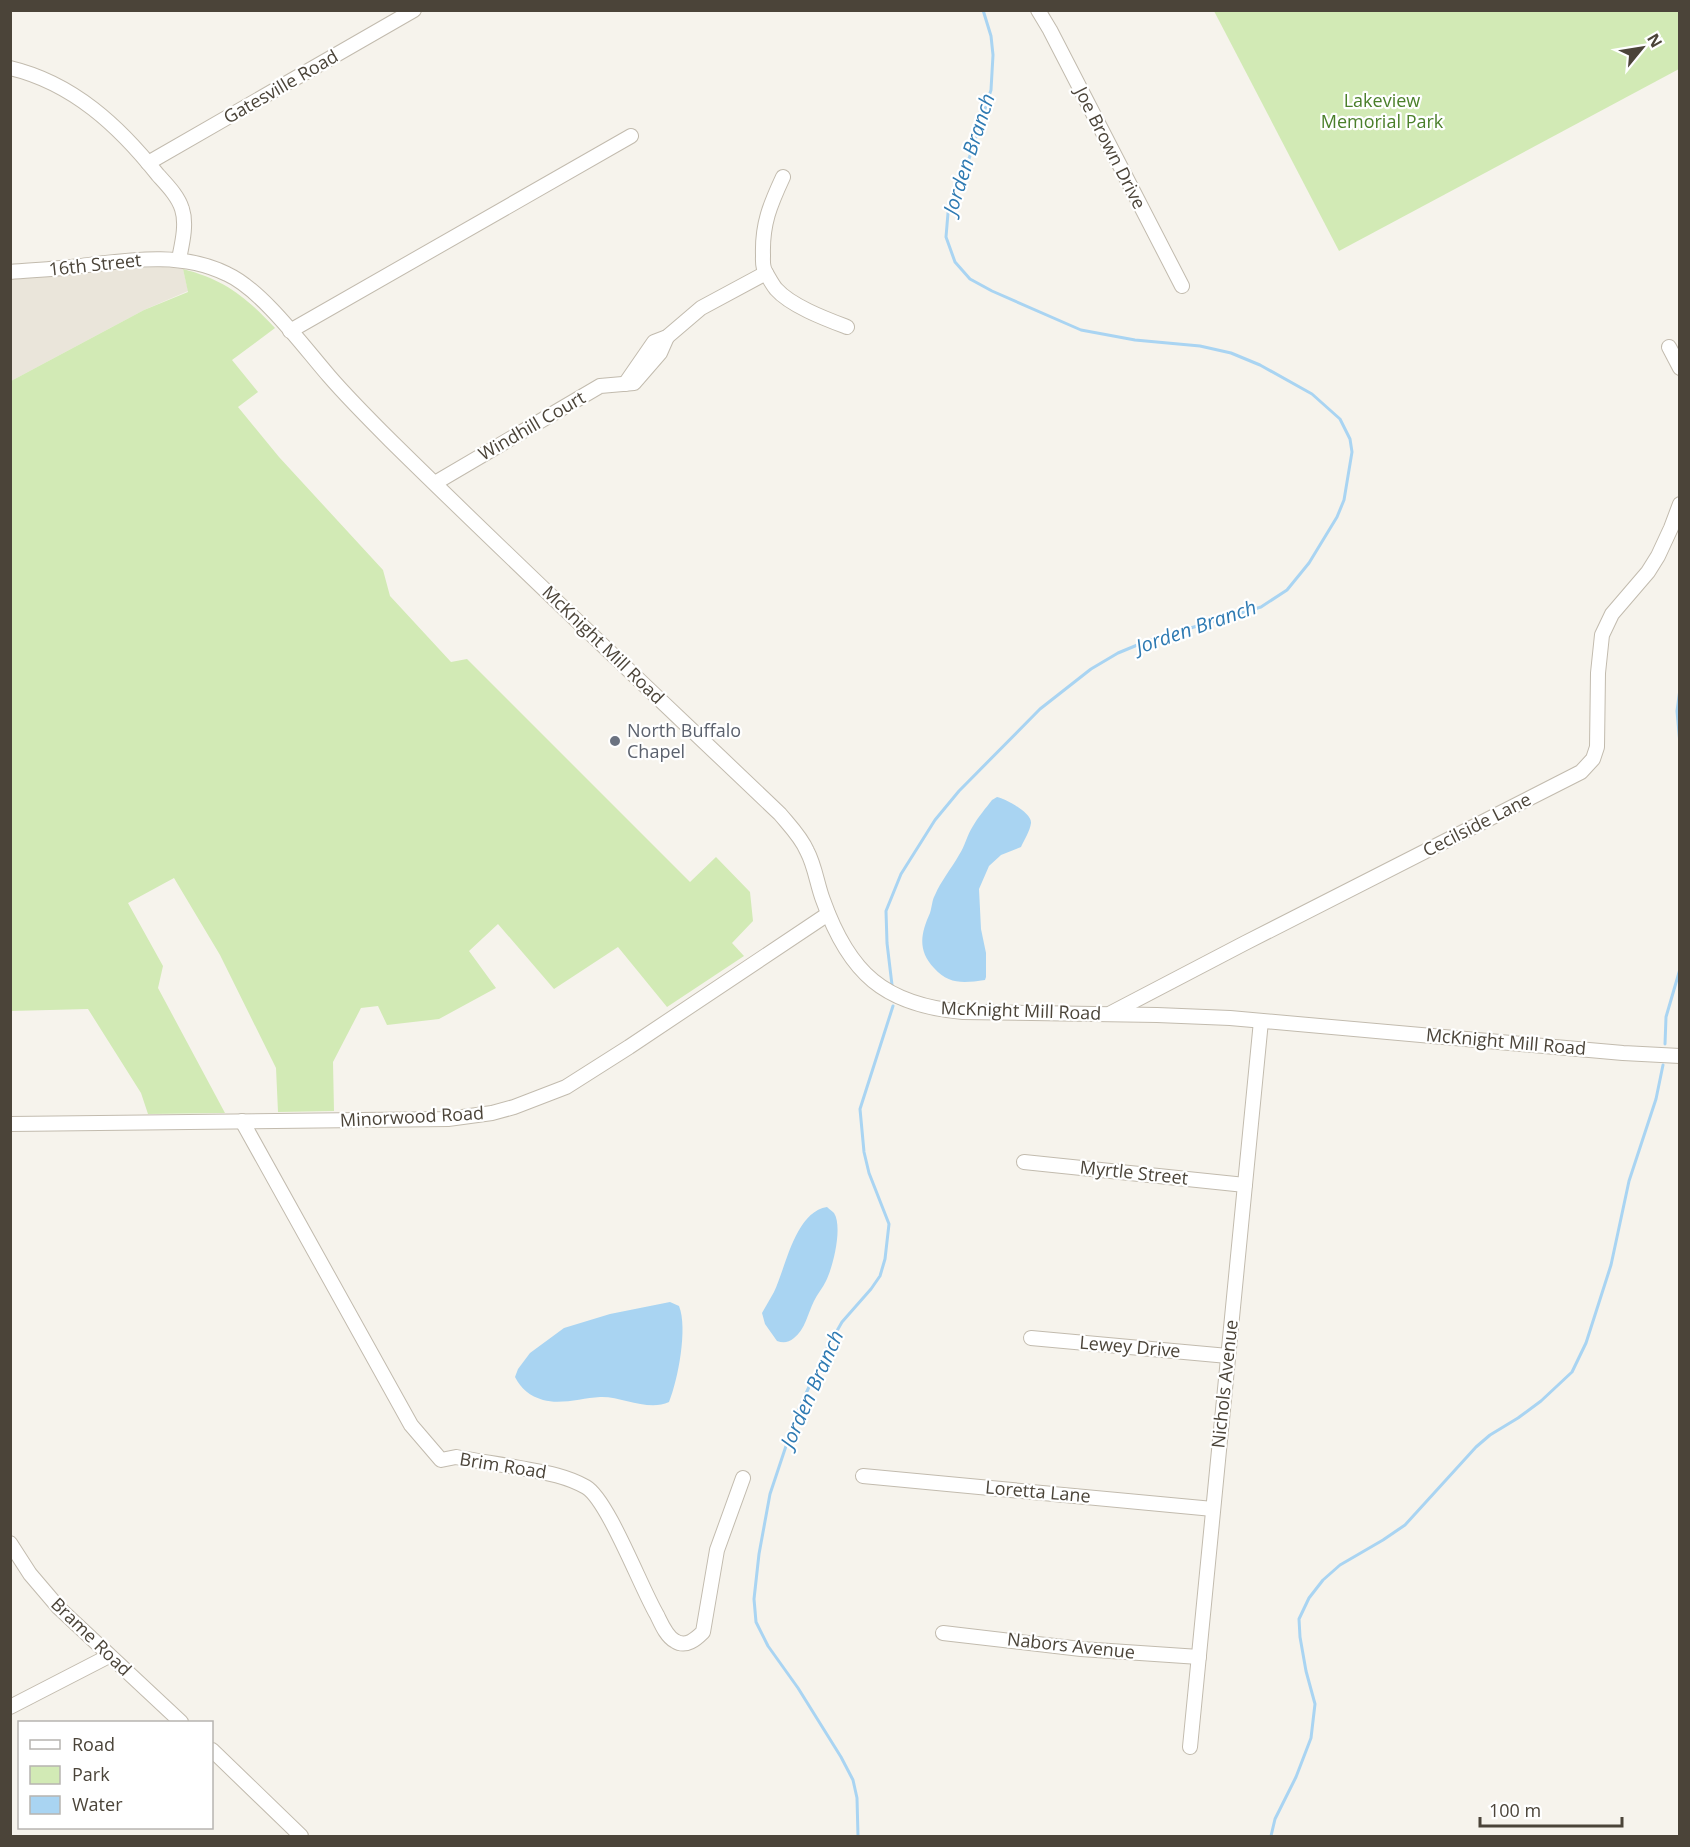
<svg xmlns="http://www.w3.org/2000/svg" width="1690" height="1847" viewBox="0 0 1690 1847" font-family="'Open Sans',sans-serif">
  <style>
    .residential { fill: #eae5da }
    .green { fill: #d2eab5 }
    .water { fill: #a9d4f2 }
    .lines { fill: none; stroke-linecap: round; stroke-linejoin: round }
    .stream { stroke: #a9d4f2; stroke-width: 3 }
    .minor-casing { stroke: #c2bbae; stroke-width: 16 }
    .minor { stroke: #fff; stroke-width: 14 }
    .worship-dot { fill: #6b7280; stroke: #fff; stroke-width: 2 }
    .labels { text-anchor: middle; stroke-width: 4.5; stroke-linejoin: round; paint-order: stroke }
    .street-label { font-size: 18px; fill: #4b4439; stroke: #fff }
    .park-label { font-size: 18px; fill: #4a7f2a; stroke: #fff }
    .worship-label { font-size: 18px; fill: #5b616d; stroke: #fff; text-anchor: start }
    .water-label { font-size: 20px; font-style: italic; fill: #2e7ab2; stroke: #fff }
  </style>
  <rect width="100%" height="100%" fill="#f6f3ec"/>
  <path class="residential" d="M163,267L183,269L188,291L144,310L11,381V279L136,268Z"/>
  <g class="green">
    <path d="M1214,11H1679V69L1339,251Z"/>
    <path d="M183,269C225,280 246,297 275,328L232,360L258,392L238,407L279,457L383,570L390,596L451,662L467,659L690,882L716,857L750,892L753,921L732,943L744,956L667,1007L618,947L554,989L498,924L469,951L496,988L439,1019L387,1025L378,1006L361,1008L333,1062L334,1111L278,1112L276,1068L220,955L174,878L128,903L163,966L158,988L225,1113L148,1114L141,1093L88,1009L11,1011V381L144,310L188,292Z"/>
  </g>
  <g class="water">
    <path d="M997,797C1006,799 1032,813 1031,823C1030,831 1024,840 1021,847L1001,855L989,866L979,889L981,929L986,953V977L985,980C964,983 949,985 934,968C917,950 921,933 930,913C932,907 932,900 935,895C941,881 951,869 959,855C965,846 967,835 973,826C978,817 986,808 992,800Z"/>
    <path d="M827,1207C829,1209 832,1211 834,1213C843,1227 833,1267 826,1281C823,1288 817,1294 814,1301C808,1313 805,1330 794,1338C788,1343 783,1343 777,1341L765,1324L762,1313C766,1306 770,1299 774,1292C786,1267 795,1212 827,1207Z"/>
    <path d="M670,1302L679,1306C688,1328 678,1380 669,1402C648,1412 622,1396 600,1397C582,1398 561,1405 543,1400C530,1396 521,1389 515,1377L518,1369L530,1353L564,1328L610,1314Z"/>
  </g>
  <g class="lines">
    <g class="stream">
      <path d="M1680,689L1677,711L1680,744"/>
      <path d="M892,985L887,943L886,911L901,874L935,820L959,791L1040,709L1091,669L1118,653L1147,641L1261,607L1287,590L1309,563L1337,517L1344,500L1352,452L1350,439L1340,419L1312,394L1260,365L1231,353L1200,346L1135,340L1081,330L992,291L970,279L955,262L946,237L948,213L955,190L967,165L991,90L993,55L991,36L983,10"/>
      <path d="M1665,1044L1666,1017L1680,969"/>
      <path d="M858,1836L857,1798L853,1780L841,1757L798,1688L768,1646L756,1622L754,1599L759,1554L770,1494L797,1413L825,1352L842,1322L871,1289L880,1276L885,1259L889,1224L869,1173L864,1152L860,1109L893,1006"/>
      <path d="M1271,1836L1275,1819L1296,1777L1311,1738L1315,1704L1306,1671L1300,1637L1299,1619L1309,1598L1323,1580L1340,1565L1383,1540L1405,1525L1476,1447L1490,1435L1518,1418L1541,1401L1572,1372L1586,1343L1611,1265L1629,1181L1656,1099L1663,1065"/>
    </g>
    <defs>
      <g id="minor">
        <path d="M1038,10L1050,30L1182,286"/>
        <path d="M10,68C73,83 119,126 158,175C167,185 178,196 182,209C187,224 182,244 179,259"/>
        <path d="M148,163L414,10"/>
        <path d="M10,272C34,270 57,269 80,266C129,260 181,251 227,274C262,290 303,346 329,376C348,398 370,420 391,441C519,567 650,690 780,814C790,826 801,837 807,851C815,866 817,884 823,900C849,973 884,1005 963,1012L1157,1015L1230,1018L1623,1053L1680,1056"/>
        <path d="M766,273C769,278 772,284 776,289C791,306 826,319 847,327"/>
        <path d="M290,331L631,136"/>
        <path d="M1669,347L1680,368"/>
        <path d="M625,384L654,342L667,337L701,308L766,273C762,267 763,261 763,255C762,224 770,205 783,177"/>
        <path d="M435,483L600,386L634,383L660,353L667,337"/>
        <path d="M1111,1013L1245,943L1581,772L1593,759L1597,747L1598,673L1602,635L1612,614L1648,572L1658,556L1671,528L1680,504"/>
        <path d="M242,1121L411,1425L441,1460L456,1457C477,1461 498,1464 520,1468C542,1472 565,1475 586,1487C608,1500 641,1588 657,1615C661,1623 666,1636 675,1641C686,1648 696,1639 703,1632L717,1550L743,1478"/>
        <path d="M10,1124L448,1119L492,1113L514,1107L566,1087L629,1047L828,914"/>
        <path d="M1024,1162L1245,1185"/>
        <path d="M1031,1338L1228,1356"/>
        <path d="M863,1476L1213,1509"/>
        <path d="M10,1543L30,1574L59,1608L181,1722"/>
        <path d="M943,1633L1081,1649L1199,1657"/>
        <path d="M10,1707L109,1656"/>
        <path d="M1190,1747L1261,1021"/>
        <path d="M212,1750L301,1836"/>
      </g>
    </defs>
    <use href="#minor" class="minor-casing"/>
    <use href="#minor" class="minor"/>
  </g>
  <circle class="worship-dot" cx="615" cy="741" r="6"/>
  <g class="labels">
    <g class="street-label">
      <text transform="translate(281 87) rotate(-30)" y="6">Gatesville Road</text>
      <text transform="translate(1110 148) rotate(63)" y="6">Joe Brown Drive</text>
      <text transform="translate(95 265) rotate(-6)" y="6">16th Street</text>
      <text transform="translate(532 426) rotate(-30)" y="6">Windhill Court</text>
      <text transform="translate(603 645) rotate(44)" y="6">McKnight Mill Road</text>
      <text transform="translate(1477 825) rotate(-27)" y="6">Cecilside Lane</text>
      <text transform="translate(1021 1011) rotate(2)" y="6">McKnight Mill Road</text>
      <text transform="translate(1506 1042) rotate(5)" y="6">McKnight Mill Road</text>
      <text transform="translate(412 1117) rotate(-3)" y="6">Minorwood Road</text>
      <text transform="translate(1134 1173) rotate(6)" y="6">Myrtle Street</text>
      <text transform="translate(1130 1347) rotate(5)" y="6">Lewey Drive</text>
      <text transform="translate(1225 1384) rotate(-84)" y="6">Nichols Avenue</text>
      <text transform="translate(503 1466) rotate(9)" y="6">Brim Road</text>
      <text transform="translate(1038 1492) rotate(5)" y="6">Loretta Lane</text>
      <text transform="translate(91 1637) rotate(44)" y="6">Brame Road</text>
      <text transform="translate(1071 1646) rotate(6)" y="6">Nabors Avenue</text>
    </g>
    <g class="park-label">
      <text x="1382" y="107">Lakeview<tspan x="1382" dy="21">Memorial Park</tspan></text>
    </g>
    <g class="worship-label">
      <text x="627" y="737">North Buffalo<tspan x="627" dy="21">Chapel</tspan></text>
    </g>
    <g class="water-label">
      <text transform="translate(969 154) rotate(-72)" y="7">Jorden Branch</text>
      <text transform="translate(1196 627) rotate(-19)" y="7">Jorden Branch</text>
      <text transform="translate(812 1389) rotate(-66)" y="7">Jorden Branch</text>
    </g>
  </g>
  <rect width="1690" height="1847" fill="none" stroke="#4b4439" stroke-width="24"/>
  <rect x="18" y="1721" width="195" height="108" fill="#ffffff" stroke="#b7b4b0" stroke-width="1.5"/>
  <rect x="30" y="1740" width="30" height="9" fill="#ffffff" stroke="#b7b4b0" stroke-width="1.5"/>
  <text x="72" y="1751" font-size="18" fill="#4b4439">Road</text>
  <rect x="30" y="1766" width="30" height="18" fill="#d2eab5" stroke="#b7b4b0" stroke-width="1.5"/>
  <text x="72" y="1781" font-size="18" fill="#4b4439">Park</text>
  <rect x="30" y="1796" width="30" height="18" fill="#a9d4f2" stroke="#b7b4b0" stroke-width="1.5"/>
  <text x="72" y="1811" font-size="18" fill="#4b4439">Water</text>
  <g transform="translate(1642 48) rotate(60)" stroke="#ffffff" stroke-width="4.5" paint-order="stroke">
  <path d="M0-4.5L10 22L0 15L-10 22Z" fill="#4b4439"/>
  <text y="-9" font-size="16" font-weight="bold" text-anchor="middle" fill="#4b4439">N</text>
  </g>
  <path d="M1480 1817v9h142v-9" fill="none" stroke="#4b4439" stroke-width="3"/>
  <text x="1489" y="1817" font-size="18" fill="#4b4439" stroke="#ffffff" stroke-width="4.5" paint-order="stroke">100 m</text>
</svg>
